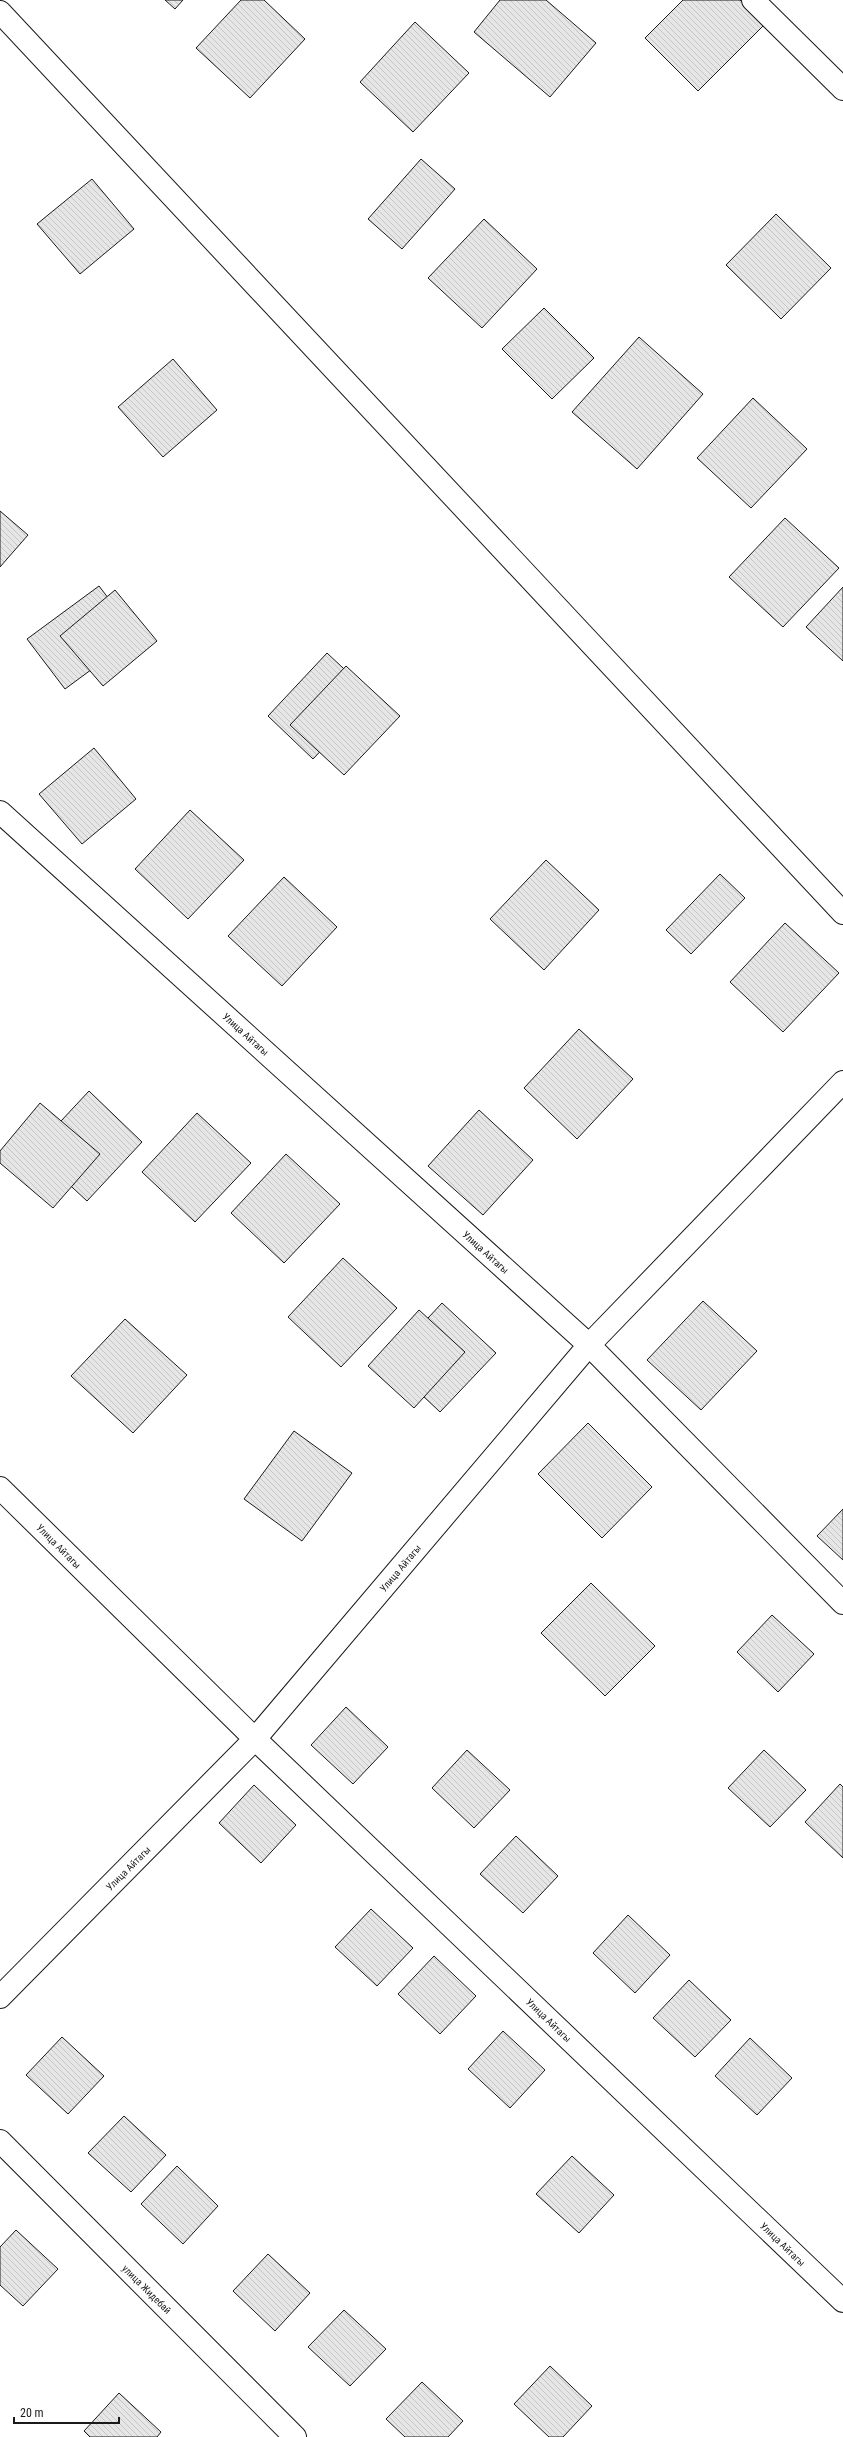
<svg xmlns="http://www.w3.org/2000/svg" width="843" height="2437" viewBox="0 0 843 2437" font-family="'Roboto Condensed',sans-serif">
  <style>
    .building { fill: url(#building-back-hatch); stroke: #1a1a1a }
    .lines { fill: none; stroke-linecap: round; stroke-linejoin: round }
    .minor-casing { stroke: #1a1a1a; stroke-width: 24 }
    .minor { stroke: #fff; stroke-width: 22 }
    .labels { text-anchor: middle; stroke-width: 3; stroke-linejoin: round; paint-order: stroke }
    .street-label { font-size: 10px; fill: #1a1a1a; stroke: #fff }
  </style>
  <defs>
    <pattern id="building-back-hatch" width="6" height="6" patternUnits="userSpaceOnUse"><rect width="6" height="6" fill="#e6e6e6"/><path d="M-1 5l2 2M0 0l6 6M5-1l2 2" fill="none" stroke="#c5c5c5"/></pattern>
  </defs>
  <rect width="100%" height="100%" fill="#fff"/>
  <g class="building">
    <path d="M165,0H183L175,9Z"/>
    <path d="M241,0H264L305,39L250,98L196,48Z"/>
    <path d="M500,0H546L596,43L550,97L474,32Z"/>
    <path d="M683,0H740L764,25L698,91L645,38Z"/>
    <path d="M415,22L469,73L413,132L360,82Z"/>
    <path d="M421,159L455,189L402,249L368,219Z"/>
    <path d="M92,179L134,229L80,274L37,224Z"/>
    <path d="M776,214L831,268L781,319L726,265Z"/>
    <path d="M484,219L537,269L482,328L428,278Z"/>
    <path d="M544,308L594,358L552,399L502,349Z"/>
    <path d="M639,337L703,394L637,469L572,412Z"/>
    <path d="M173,359L217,410L163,457L118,407Z"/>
    <path d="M753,398L807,449L751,508L697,458Z"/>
    <path d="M0,511L28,535L0,567Z"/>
    <path d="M785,518L839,568L783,627L729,577Z"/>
    <path d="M99,586L137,636L65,689L27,639Z"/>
    <path d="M843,587V661L806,627Z"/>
    <path d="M115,590L157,641L103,686L60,636Z"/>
    <path d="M327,653L373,696L313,759L268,716Z"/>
    <path d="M346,666L400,716L344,775L290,725Z"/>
    <path d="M94,748L136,799L82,844L39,794Z"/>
    <path d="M190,810L244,860L188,919L135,869Z"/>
    <path d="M546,860L599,910L544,970L490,919Z"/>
    <path d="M720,874L745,898L691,954L666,930Z"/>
    <path d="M284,877L337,927L282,986L228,936Z"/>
    <path d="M785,923L839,973L783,1032L730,982Z"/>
    <path d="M579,1029L633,1079L577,1139L524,1088Z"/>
    <path d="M89,1091L142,1142L87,1201L33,1151Z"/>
    <path d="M40,1103L100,1154L53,1208L0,1163V1151Z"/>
    <path d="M479,1110L533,1160L483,1215L428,1166Z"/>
    <path d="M197,1113L251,1163L195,1222L142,1172Z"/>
    <path d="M286,1154L340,1204L284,1263L231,1213Z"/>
    <path d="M343,1258L397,1308L341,1367L288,1317Z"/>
    <path d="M703,1301L757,1351L701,1410L647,1360Z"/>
    <path d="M442,1303L496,1353L440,1412L387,1362Z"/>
    <path d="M419,1310L465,1352L414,1408L368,1366Z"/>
    <path d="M125,1319L187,1375L133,1433L71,1376Z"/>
    <path d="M588,1423L652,1487L602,1538L538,1474Z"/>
    <path d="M294,1431L352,1473L302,1541L244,1499Z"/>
    <path d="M843,1509V1560L817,1536Z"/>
    <path d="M591,1583L655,1646L605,1696L541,1633Z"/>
    <path d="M772,1615L814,1654L778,1692L737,1652Z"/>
    <path d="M346,1707L388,1747L353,1784L311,1745Z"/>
    <path d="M467,1750L510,1790L474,1828L432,1788Z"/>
    <path d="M764,1750L806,1790L770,1827L728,1788Z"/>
    <path d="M840,1784L843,1787V1858L805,1822Z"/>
    <path d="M254,1785L296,1825L261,1863L219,1823Z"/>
    <path d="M516,1836L558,1876L523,1913L480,1874Z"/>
    <path d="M371,1909L413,1948L377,1986L335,1947Z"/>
    <path d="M628,1915L670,1955L635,1993L593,1953Z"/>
    <path d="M434,1956L476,1996L440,2034L398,1994Z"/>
    <path d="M689,1980L731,2020L695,2057L653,2018Z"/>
    <path d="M503,2031L545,2070L510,2108L468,2069Z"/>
    <path d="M62,2037L104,2076L68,2114L26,2075Z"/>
    <path d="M750,2038L792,2078L757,2115L715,2076Z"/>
    <path d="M124,2116L166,2155L131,2192L88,2153Z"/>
    <path d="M572,2156L614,2195L579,2233L536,2194Z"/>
    <path d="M177,2166L218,2206L183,2244L141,2204Z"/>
    <path d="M16,2230L58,2269L23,2306L0,2285V2247Z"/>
    <path d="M268,2254L310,2293L275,2331L233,2291Z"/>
    <path d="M344,2310L386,2349L350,2386L308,2347Z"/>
    <path d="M550,2366L592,2406L563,2437H549L514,2404Z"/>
    <path d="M422,2382L463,2421L448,2437H405L386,2419Z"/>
    <path d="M119,2393L161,2432L157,2437H90L84,2431Z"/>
  </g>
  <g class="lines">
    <defs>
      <g id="minor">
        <path d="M753,0L843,89"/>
        <path d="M0,12L843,913"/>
        <path d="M0,812L589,1345L255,1739L0,1997"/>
        <path d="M843,1082L589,1345L843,1603"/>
        <path d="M0,1488L255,1739L843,2301"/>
        <path d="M0,2141L295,2437"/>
      </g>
    </defs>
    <use href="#minor" class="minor-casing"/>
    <use href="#minor" class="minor"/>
  </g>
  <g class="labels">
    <g class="street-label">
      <text transform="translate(246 1034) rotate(42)" y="4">Улица Айтагы</text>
      <text transform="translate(486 1252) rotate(42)" y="4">Улица Айтагы</text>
      <text transform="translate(59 1546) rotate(45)" y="4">Улица Айтагы</text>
      <text transform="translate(400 1568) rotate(-50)" y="4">Улица Айтагы</text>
      <text transform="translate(128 1868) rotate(-45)" y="4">Улица Айтагы</text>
      <text transform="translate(549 2020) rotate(44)" y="4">Улица Айтагы</text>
      <text transform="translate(783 2244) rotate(44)" y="4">Улица Айтагы</text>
      <text transform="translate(147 2289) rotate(45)" y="4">улица Жидебай</text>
    </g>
  </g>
  <path d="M14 2417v6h105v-6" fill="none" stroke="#1a1a1a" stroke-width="2"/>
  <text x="20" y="2417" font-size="12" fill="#1a1a1a" stroke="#ffffff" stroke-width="3" paint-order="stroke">20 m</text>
</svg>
